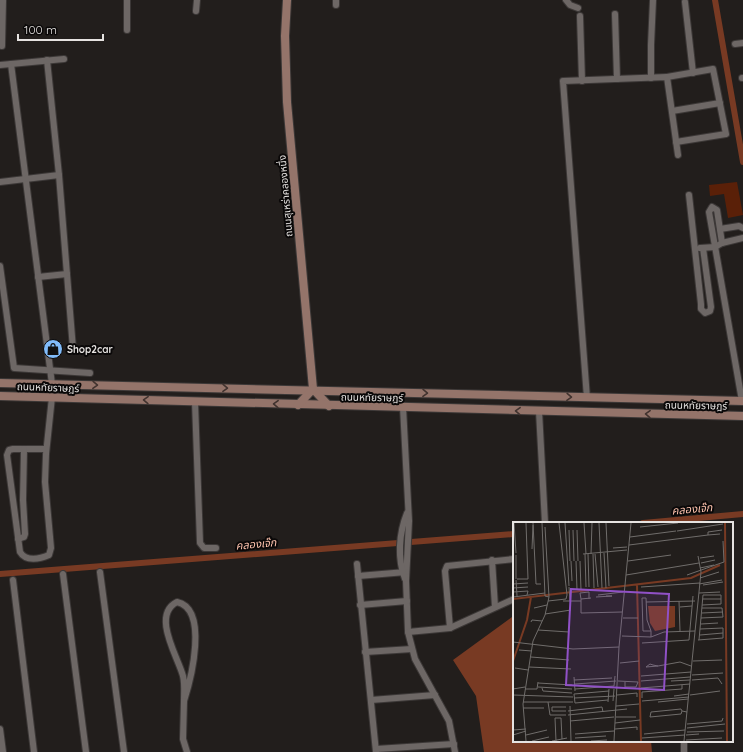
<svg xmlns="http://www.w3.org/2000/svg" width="743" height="752" viewBox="0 0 743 752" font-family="Quicksand,'Noto Sans Thai',sans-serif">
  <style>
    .green { fill: #5a2008 }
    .water { fill: #783a23 }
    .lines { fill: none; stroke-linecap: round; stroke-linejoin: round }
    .canal { stroke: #783a23; stroke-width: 6 }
    .minor-casing { stroke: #3c3837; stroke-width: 8 }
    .secondary-casing { stroke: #3c3837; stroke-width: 10 }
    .minor { stroke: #6d6765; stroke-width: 6 }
    .secondary { stroke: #94746a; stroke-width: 8 }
    .oneway { stroke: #41332f }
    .labels { text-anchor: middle; stroke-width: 4; stroke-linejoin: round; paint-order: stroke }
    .street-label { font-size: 10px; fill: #e6e3e1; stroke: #0a0808 }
    .poi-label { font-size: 10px; font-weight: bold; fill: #e6e3e1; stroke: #0a0808; text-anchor: start }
    .water-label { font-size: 11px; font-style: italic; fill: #ffc4af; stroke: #0a0808 }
    .inset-river { fill: none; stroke: #783a23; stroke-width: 2 }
    .inset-road { fill: none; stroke: #706d6b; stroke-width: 1 }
    .view { fill: #9051c6; fill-opacity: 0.15; stroke: #9051c6; stroke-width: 2 }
    .inset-edge { fill: none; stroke: #e6e3e1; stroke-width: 2 }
  </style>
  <rect width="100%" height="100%" fill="#221e1c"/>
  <path class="green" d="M737,182L743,215L728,218L724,194L710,196L709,185Z"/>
  <path class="water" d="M512,617H514V741H651L652,752H484L476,696L453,660Z"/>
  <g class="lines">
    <g class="canal">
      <path d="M715,0L743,162"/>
      <path d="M643,523L743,514"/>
      <path d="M0,574L514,534"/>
    </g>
    <defs>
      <g id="minor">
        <path d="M566,0L570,5L578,8"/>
        <path d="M685,2L693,73"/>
        <path d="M336,5V0"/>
        <path d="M196,11L197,0"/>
        <path d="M615,14L617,79"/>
        <path d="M580,16L582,81"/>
        <path d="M127,30V0"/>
        <path d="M735,44L743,43"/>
        <path d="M2,46L3,0"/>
        <path d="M47,60L59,175L73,349"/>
        <path d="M11,64L52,384"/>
        <path d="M0,65L64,59"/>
        <path d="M667,77L713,69L726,134L676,142"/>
        <path d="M651,78V45L653,0"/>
        <path d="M742,78H743"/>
        <path d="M672,111L720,103"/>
        <path d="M0,182L59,175"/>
        <path d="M689,195L701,304V309L705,313L710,311L711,307L703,248"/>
        <path d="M720,229L739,226L743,228"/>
        <path d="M722,243L717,210L712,207L709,212L742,401"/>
        <path d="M700,248L715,247L722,243L743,238"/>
        <path d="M0,266L14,368L90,373"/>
        <path d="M38,277L67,274"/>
        <path d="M587,398L563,81L667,77L678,155"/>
        <path d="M195,402L200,543L204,548H216"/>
        <path d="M403,407L409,521L406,581L408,632L415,659L449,721L455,752"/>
        <path d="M539,411L545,523"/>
        <path d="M46,449H13L9,450L7,455L20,552C26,562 40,559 49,555L51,548L45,482L46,454L52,397"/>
        <path d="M18,539L24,537L25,534L23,500L24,449"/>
        <path d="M492,560L495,607"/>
        <path d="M357,564L376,752"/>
        <path d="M100,572L124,752"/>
        <path d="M63,574L86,752"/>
        <path d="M358,576L406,572"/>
        <path d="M405,579C397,558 399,533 407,513"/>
        <path d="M13,580L34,752"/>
        <path d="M177,602C209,609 191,679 184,701C184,693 185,684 183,676C178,657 151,615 177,602Z"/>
        <path d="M360,605L407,601"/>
        <path d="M450,628L445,571L447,566L514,559"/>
        <path d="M408,632L450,628L514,599"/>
        <path d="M365,652L412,649"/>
        <path d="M371,700L435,695"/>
        <path d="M184,701L183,739L187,752"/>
        <path d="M0,729L3,752"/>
        <path d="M684,741V752"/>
        <path d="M376,749L454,744"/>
      </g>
      <g id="secondary">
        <path d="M287,0L285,36L287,102L313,389"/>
        <path d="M0,383L743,401"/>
        <path d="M313,389L329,406"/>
        <path d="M0,396L743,416"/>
        <path d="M298,405L313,389"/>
      </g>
    </defs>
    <use href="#minor" class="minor-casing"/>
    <use href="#secondary" class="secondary-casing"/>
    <use href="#minor" class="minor"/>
    <use href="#secondary" class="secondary"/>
  </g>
  <defs><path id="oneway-chevron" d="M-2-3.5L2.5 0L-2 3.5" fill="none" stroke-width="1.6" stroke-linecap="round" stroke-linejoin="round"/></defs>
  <g class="oneway">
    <use href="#oneway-chevron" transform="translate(95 385) rotate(2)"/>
    <use href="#oneway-chevron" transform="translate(225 388) rotate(1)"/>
    <use href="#oneway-chevron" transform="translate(425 393) rotate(1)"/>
    <use href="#oneway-chevron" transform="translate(569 397) rotate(2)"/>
    <use href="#oneway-chevron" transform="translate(146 400) rotate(-178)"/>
    <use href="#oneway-chevron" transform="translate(276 404) rotate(-178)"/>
    <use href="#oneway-chevron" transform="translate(518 411) rotate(-178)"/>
    <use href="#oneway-chevron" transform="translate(648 414) rotate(-178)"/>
  </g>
  <defs>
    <symbol id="shop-disc" viewBox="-11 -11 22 22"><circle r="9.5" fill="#81bcfa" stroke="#0a0808"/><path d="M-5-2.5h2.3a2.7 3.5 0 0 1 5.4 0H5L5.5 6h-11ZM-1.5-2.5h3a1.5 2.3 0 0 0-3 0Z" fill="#111"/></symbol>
  </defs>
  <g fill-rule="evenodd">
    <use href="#shop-disc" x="42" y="338" width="22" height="22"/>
  </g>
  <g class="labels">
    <g class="street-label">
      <text transform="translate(285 196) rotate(-95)" y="4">ถนนสุเหร่าคลองหนึ่ง</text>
      <text transform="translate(48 387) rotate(2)" y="4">ถนนหทัยราษฎร์</text>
      <text transform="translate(372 397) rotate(1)" y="4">ถนนหทัยราษฎร์</text>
      <text transform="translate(696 405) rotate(1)" y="4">ถนนหทัยราษฎร์</text>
    </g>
    <g class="poi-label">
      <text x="67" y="353">Shop2car</text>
    </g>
    <g class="water-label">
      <text transform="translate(692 509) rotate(-5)" y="4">คลองเจ๊ก</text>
      <text transform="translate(256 544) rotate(-5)" y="4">คลองเจ๊ก</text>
    </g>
  </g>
  <g transform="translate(513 522)">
    <rect width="220" height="220" fill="#221e1c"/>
    <path d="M135,84H162V105L142,109L137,101Z" fill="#783a23"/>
    <path class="inset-river" d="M212,1L214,219M124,63L128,219M0,77L178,56L207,43M0,139L14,98L18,75"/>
    <path class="inset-road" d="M1,1L3,31M20,1L23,62H28M29,1L32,74L36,75M52,1L56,64M71,1L73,32M86,1L89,66M93,1L96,64M127,5L165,1M56,8L57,39M60,8L61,39M64,8L65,39M164,9L210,2M195,13L207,12M117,15L163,9M116,23L195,13V10L209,8M100,26L114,25M19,27L20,3M91,31L93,66M70,32L114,28M72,32L73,65M75,32L76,65M78,32L79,1M80,32L81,66M82,32L85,65M187,36L201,34M58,39L59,59M63,39L64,68M67,39L68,68M115,39L158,33M188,41L202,38M187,46L201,43M113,53L186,41M174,53L211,40L210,19M187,56L206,50M3,57V33M4,57H15L13,1M3,58L4,74M0,62L15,61M186,62L209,58M190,63L210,60M56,65L57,79M128,65L187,61M0,66L15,65M0,70L15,69L14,73M186,71L207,70M85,73L110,70M0,75L32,71M83,75L99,74H93M78,76L68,77V91L109,90M68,77L67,71L76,70V77M190,77H208M35,79L53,77L54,73L46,1M50,79H68M166,79L167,109M133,80L182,79M167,85L179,84M21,86L34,83M189,91L210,90M32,92L58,88M110,96H125M188,96L210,95L209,86H189M18,100L19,98L29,99M188,102L205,101M25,108L56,110M138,109H130L129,76H133L134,98L138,109V115M187,113L210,111M109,114L138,115L151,110L182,109M185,118L210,116V106L187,107M186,118L190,73H208V82L189,83M0,120L60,127L106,125M129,121L176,118L180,74M6,128L19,129M18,135L56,138M180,139L209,138M107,141L126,139M137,142L140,143L145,144L133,145ZM145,144L167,140L178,144M16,145L58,147M2,146L15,148M179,153L210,151M128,154L178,150M61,155L62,169M61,158L99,156M179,158L205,156L209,162M105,159L125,160L123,165M128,159L177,155M158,159L177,158M112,160V165H123M25,161L59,163M62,162L103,159M25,165L59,167M29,166L30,169L59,171M128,166L177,162M0,167L12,165M12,167H24L25,160M62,167L101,164L102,154M0,173L60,175M104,173L124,171V175M177,173L207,169M161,174L176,172M61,176L102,174M129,176V170L169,167V163M95,178L62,181L61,172L96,169M100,179L101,167M129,179L176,175M10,180H60M35,180L37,193H53M95,180L96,167M145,180L175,177M57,184L58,219M103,184L126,182M10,186H31M39,189V185H53M39,189H53M55,189L89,185L90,190M169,189L168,192L137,195L138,190L168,187L169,189L174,190M55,193L114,187M103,195H123M57,199L101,195M102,201L127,198M174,202L209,199L210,196M174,206L212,202M102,207L124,205V208M0,208L13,207M174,210L211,209M62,212L101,209M131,212L172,208M0,213L13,209M13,213L34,208M173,213L186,212M62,216L93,214M129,216L172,213M173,218L209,216M13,219L10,182L20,119L32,93L36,75L32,5M19,219L36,215M39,219L54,216M43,219L42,196H48L49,217M78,219L94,218M101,219L106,125L118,1M171,219L188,50L185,34"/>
    <path class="view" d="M58,67L156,72L151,168L53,163Z"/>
    <rect width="220" height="220" class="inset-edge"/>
  </g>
  <path d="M18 34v6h85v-6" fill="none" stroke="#e6e3e1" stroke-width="2"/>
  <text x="24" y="34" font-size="12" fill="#e6e3e1" stroke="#0a0808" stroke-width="3" paint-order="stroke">100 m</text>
</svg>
